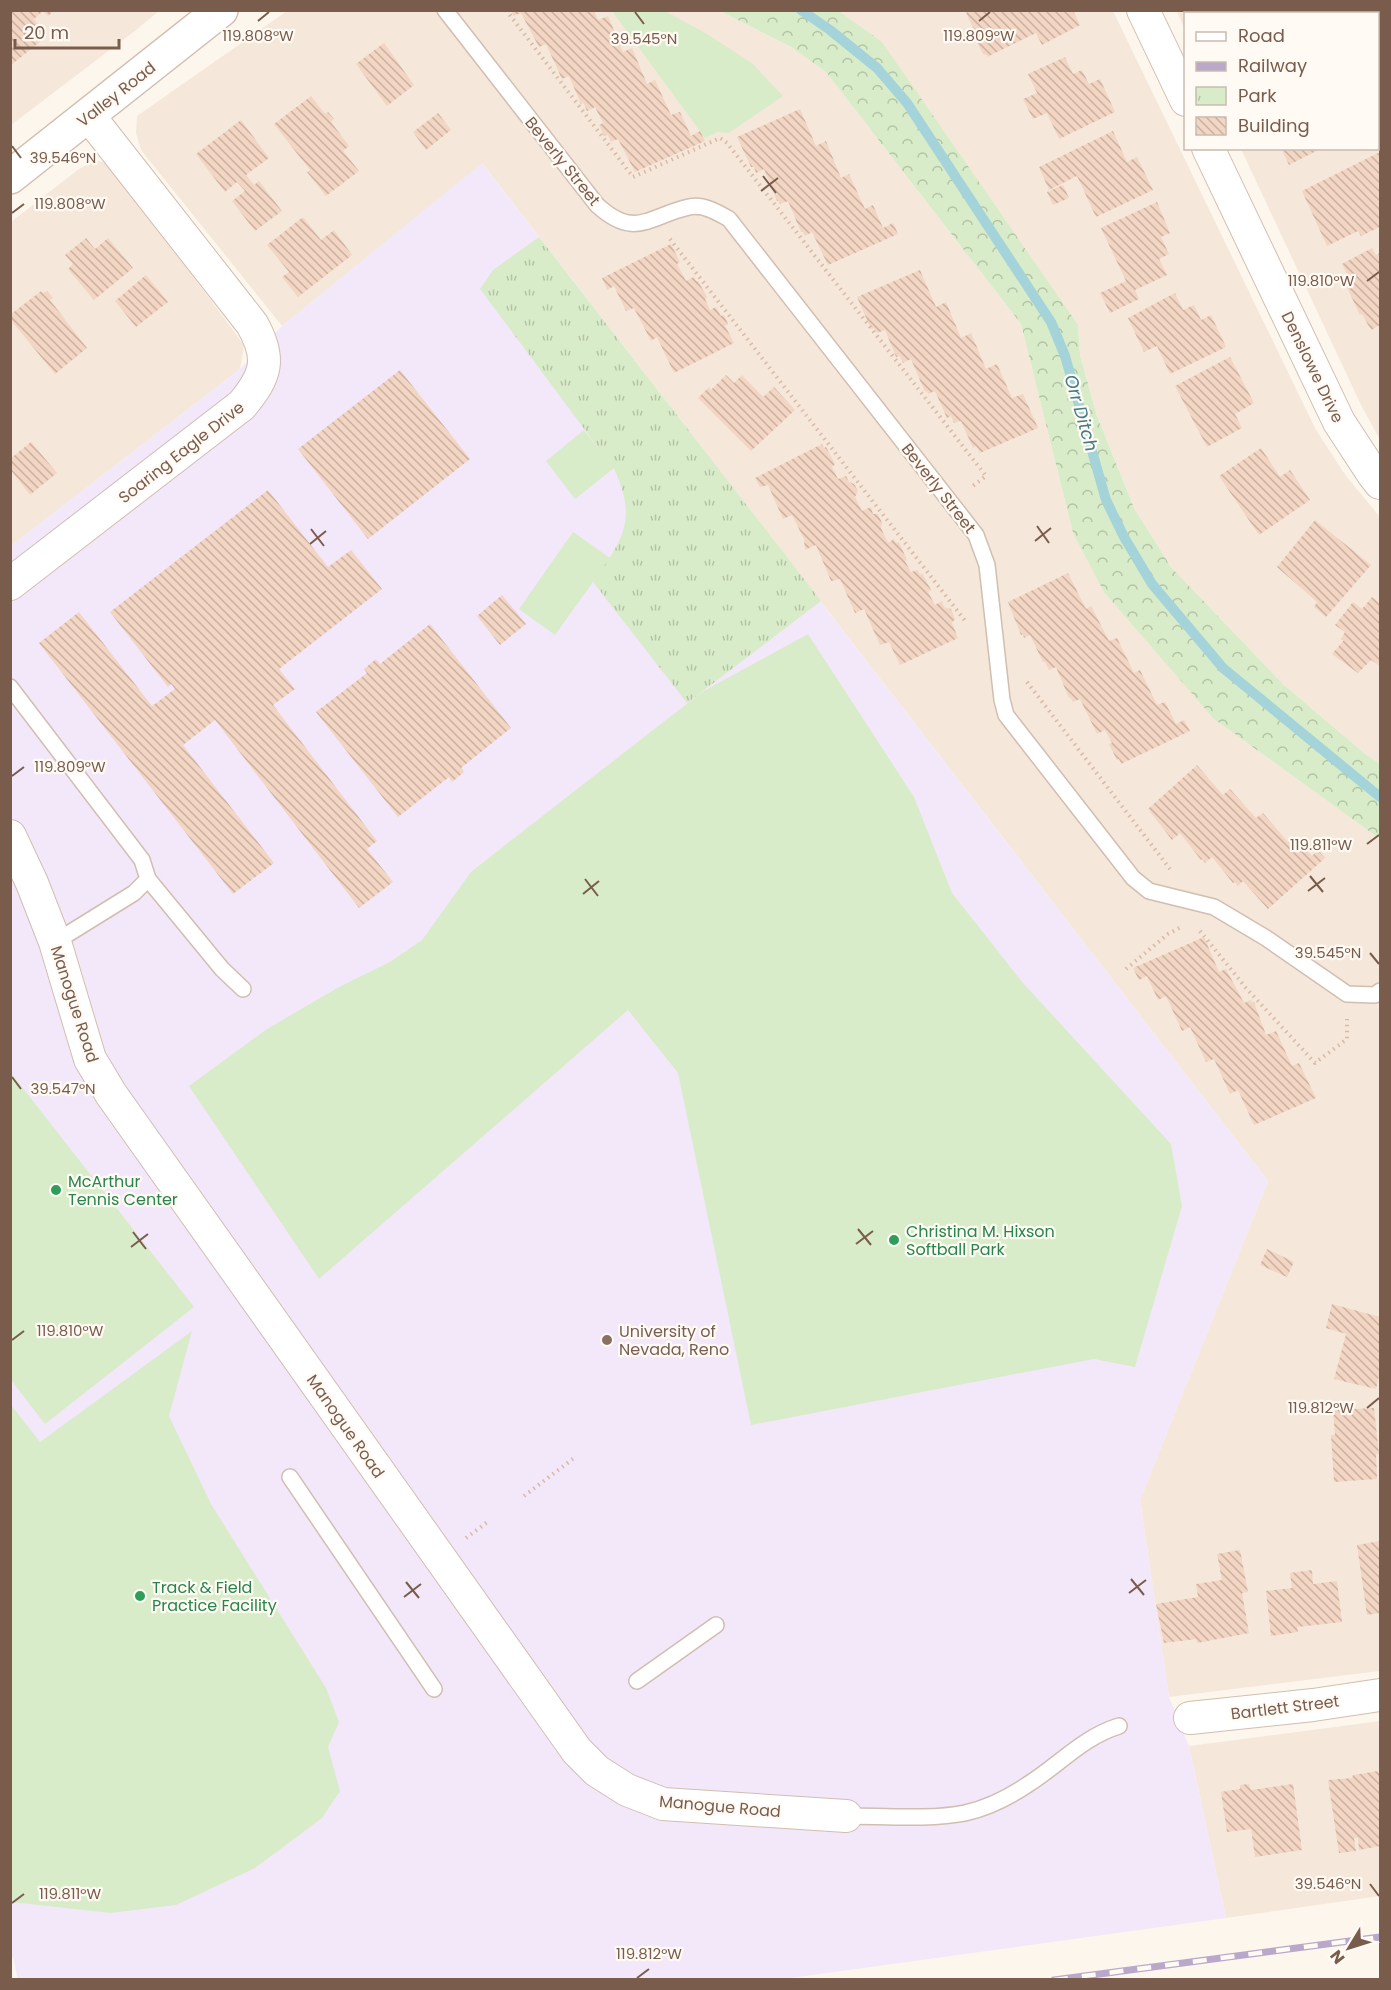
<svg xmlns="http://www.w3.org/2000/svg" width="1391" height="1990" viewBox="0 0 1391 1990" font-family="Poppins,sans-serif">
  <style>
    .residential { fill: #f5e8da }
    .education { fill: #f3e8fa }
    .grass { fill: #d8ecc9 }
    .forest { fill: url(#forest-crowns) }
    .park { fill: url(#park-tufts) }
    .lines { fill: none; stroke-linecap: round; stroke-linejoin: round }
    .stream { stroke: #a5d3da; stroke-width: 10 }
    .building { fill: url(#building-back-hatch) }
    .service-casing { stroke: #d1beb0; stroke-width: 18 }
    .minor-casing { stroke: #d1beb0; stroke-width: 34 }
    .tertiary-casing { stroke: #d1beb0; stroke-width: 36 }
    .path { stroke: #d9b8a5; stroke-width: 4; stroke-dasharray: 1.5 4.5; stroke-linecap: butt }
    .service { stroke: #fff; stroke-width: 15 }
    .minor { stroke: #fff; stroke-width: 32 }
    .tertiary { stroke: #fff; stroke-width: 33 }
    .rail-casing { stroke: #b9a8c9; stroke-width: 7 }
    .rail { stroke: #fffaf3; stroke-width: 4.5; stroke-dasharray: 14; stroke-linecap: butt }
    .ticks { fill: none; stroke: #7a5c4d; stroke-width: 2 }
    .leisure-dot { fill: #2e9e5b; stroke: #fffaf3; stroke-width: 2 }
    .education-dot { fill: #8d6e63; stroke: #fffaf3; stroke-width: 2 }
    .labels { text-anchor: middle; stroke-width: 4.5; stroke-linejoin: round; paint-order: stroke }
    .street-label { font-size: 16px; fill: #7a5c4d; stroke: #fffaf3 }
    .leisure-label { font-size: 16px; fill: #27864d; stroke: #fffaf3; text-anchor: start }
    .education-label { font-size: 16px; fill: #785e54; stroke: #fffaf3; text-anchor: start }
    .water-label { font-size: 18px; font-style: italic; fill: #437c86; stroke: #fffaf3 }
    .ticks-label { font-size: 15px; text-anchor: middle; fill: #7a5c4d; stroke: #fffaf3; stroke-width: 4.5; stroke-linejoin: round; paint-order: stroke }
  </style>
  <defs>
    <pattern id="forest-crowns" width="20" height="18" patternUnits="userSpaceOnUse" patternTransform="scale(1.5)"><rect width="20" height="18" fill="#d8ecc9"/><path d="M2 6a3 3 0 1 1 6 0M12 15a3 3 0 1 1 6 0" fill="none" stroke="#b4c2a5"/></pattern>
    <pattern id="park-tufts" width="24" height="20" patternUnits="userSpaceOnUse" patternTransform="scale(1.5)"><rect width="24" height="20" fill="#d8ecc9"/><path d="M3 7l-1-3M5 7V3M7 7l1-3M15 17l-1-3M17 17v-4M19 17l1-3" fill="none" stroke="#b4c2a5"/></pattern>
    <pattern id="building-back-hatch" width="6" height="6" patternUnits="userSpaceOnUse" patternTransform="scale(1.5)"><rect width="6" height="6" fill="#f3d5c3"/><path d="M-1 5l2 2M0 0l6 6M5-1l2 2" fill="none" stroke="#cab0a1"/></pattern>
  </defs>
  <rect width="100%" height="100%" fill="#fdf6ec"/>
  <g class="residential">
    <path d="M11,11H159L136,30L11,125Z"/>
    <path d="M287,11H720L791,47L826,72L1021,324L1073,533L1214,719L1380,839V1671L1169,1697L1140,1500L1268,1181L483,164L282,326L141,150L136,133L137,116Z"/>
    <path d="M839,11H1113L1316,430L1346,476L1380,517V764L1364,753L1284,685L1171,567L1134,508L1097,416L1080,355L1078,325L857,24Z"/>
    <path d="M1177,11H1380V440L1361,405L1241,149L1378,148V14H1186L1185,30Z"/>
    <path d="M95,160L109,164L244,345L240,369L11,546V222L79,169Z"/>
    <path d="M1380,1721V1896L1226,1918L1189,1746Z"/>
  </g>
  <path class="education" d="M482,163L1268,1181L1140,1500L1169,1697L1189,1746L1226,1918L776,1980H18L13,1958L11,1957V546L240,369L282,326Z"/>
  <g class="grass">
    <path d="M612,11H665L707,34L752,63L783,96L729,133L718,132L705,138Z"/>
    <path d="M584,430L614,468L575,499L546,461Z"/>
    <path d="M573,532L610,558L555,635L519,609Z"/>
    <path d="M808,634L914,797L952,893L1023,983L1171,1144L1182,1206L1135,1367L1094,1359L751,1425L678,1073L628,1010L319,1279L189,1086L267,1029L339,987L390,962L422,940L471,872L509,842L702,692Z"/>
    <path d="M11,1073L194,1307L45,1424L11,1380Z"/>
    <path d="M192,1331L169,1416L211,1504L326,1688L339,1722L328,1747L340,1791L322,1818L255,1868L176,1905L110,1913L11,1902V1405L40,1442Z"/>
  </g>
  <path class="forest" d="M720,11H839L882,42L1078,325L1080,355L1097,416L1134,508L1171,567L1284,685L1364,753L1380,764V839L1214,719L1104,592L1073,533L1021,324L826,72L791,47Z"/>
  <path class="park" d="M539,237L821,601L687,703L593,582C623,539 638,520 614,469L480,289L493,270Z"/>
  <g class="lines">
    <path class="stream" d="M801,10L830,30L877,68L907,103L1051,322L1065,356L1106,500L1124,537L1152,584L1223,668L1380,797"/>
  </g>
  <g class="building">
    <path d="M10,10H55L48,16L43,11L34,19L47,36L10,66Z"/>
    <path d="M511,10H594L598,20L608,16L623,52L632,48L647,84L655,80L671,115L680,112L691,136L700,131L705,141L635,172L618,139L611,142L608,135L604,136L599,125L603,123L595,107L587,111L583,102L581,104L569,76L562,79L546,44L539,47L521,13L513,16Z"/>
    <path d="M971,10H1073L1080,25L1042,45L1036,33L987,57V55L983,54L976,40H979L966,13Z"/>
    <path d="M1241,10H1312L1313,14H1242Z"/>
    <path d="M384,43L414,85L387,106L356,64Z"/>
    <path d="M1065,57L1073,74L1082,70L1089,84L1100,79L1115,112L1059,139L1047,113L1033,119L1023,99L1037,93L1028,74Z"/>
    <path d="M311,96L325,114L328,112L334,119L331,122L349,146L343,151L359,171L326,196L307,172L310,170L274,124Z"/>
    <path d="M800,109L816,146L826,141L841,178L849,174L865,209L873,205L883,228L893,223L898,234L828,265L812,232L805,236L803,232H801L788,201L780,204L779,201H777L764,169L756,173L754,167H751L737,137Z"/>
    <path d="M438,113L451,130L426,150L413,132Z"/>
    <path d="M241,120L269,158L246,175L254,185L259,181L282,211L255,231L232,201L245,191L237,182L225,192L196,154Z"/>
    <path d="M1113,131L1127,162L1137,157L1153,190L1096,217L1077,176L1049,190L1039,167Z"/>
    <path d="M1281,148H1322L1289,165Z"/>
    <path d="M1380,152V227L1361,236L1358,231L1327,246L1302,191Z"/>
    <path d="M1063,185L1069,198L1053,205L1047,192Z"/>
    <path d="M1157,202L1170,233L1161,237L1169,254L1159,259L1167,275L1135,290L1139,299L1110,313L1100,293L1126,281L1101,228Z"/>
    <path d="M303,217L321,240L334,230L352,255L298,297L282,277L289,272L267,245Z"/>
    <path d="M86,238L95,249L108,238L133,268L94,300L68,269L73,264L65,255Z"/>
    <path d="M671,244L680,262L677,264L686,281L694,277L696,281H698L707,297L705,299L710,310L716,307L721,316L724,315L728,324L725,326L734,343L674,373L657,337L651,341L634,308L626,311L614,286L607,290L602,278Z"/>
    <path d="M1372,248L1376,255L1380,253V325L1371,330L1362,314L1360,315L1342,277L1347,274L1342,264Z"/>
    <path d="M920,270L936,307L946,302L961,338L971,333L986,369L997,364L1012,398L1023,394L1038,428L980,453L976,446L973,448L961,421L954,423L951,416L947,418L935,391L928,394L927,391L925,392L911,359L903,363L900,356L896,357L885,330L877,333L874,328L871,329L857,297Z"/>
    <path d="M146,275L168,302L136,327L115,301Z"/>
    <path d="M41,291L43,293L47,291L53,298L50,300L87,348L55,374L10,319V315Z"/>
    <path d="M1175,293L1183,310L1194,305L1201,320L1211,315L1226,347L1170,374L1157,346L1144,352L1128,318Z"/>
    <path d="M1230,357L1254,403L1235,414L1242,428L1207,447L1175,386Z"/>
    <path d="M400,370L470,459L368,539L298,449Z"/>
    <path d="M726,375L734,383L742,375L763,397L774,387L795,410L751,451L698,398L709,387L711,390Z"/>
    <path d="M31,442L57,473L30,495L10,469V459Z"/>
    <path d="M822,444L824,448L826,447L835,464L832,467L838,479L846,476L849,482L854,484L858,491L855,497L862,511L871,507L873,514H878L882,523L881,528L888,543L894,539L896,543L899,542L907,560L905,561L911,572L918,570L920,575L922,573L931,590L928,592L935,605L942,601L944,607L951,609L955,619L952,623L958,638L900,665L889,642L880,645L864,609L855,613L840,579L831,581L816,545L805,550L804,539L792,515L783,519L768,485L760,487L755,478Z"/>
    <path d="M1261,448L1280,477L1290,470L1310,500L1259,535L1219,476Z"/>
    <path d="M268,490L328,567L351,550L382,589L279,669L295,689L273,705L377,841L367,849L393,882L359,908L215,720L183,745L274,863L233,894L39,643L79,612L152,706L175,689L171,684L168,687L110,612Z"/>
    <path d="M1315,520L1371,565L1326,617L1314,607L1317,602L1277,567Z"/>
    <path d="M1068,573L1086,609L1091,606L1109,641L1117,638L1134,673L1140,670L1157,705L1165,702L1176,724L1184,720L1190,731L1121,764L1119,759L1117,760L1109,744L1112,743L1105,730L1097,734L1080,699L1073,702L1070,697L1069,698L1056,667L1049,670L1045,662H1043L1030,635L1024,638L1023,634L1021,635L1008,602Z"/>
    <path d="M502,595L526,624L500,645L477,616Z"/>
    <path d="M1372,597L1380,603V666L1371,660L1358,673L1332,654L1344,640L1341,639L1345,632L1335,625L1353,602L1362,609Z"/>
    <path d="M430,624L511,728L461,768L464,772L452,782L449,777L398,817L316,712L367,673L364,669L376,659L380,664Z"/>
    <path d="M1197,765L1223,795L1230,789L1256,818L1263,813L1288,842L1294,836L1312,856L1318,850L1325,858L1268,909L1243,881L1238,886L1235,882L1233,883L1212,857L1205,863L1202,859L1201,860L1180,833L1172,840L1148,809Z"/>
    <path d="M1204,937L1219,972L1226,969L1244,1003L1251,1000L1252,1003L1254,1002L1266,1035L1276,1031L1292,1066L1299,1063L1316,1098L1254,1125L1238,1090L1230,1094L1214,1059L1206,1062L1190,1027L1182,1031L1166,996L1158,1000L1147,976L1139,980L1133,968Z"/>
    <path d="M1267,1249L1294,1262L1287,1277L1260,1265Z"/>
    <path d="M1332,1304L1380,1317V1372L1376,1389L1334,1379L1346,1334L1326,1328Z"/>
    <path d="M1374,1408L1379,1454H1376L1377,1479L1334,1482L1331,1435H1335L1333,1410Z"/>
    <path d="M1380,1541V1613L1367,1615L1357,1545Z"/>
    <path d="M1240,1550L1248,1592L1242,1593L1249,1633L1197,1643L1196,1639L1164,1643L1156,1604L1198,1597L1196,1584L1222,1580L1217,1554Z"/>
    <path d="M1312,1570L1313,1584L1337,1581L1342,1622L1297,1627L1298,1632L1271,1636L1266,1591L1292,1588L1290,1573Z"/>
    <path d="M1378,1771L1380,1775V1846L1359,1850L1358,1838H1354L1356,1851L1339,1853L1328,1780L1352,1778L1353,1775Z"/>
    <path d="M1249,1784L1251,1790L1293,1784L1302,1850L1255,1857L1251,1829L1227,1832L1221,1792L1240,1789V1785Z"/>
  </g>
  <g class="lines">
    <defs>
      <g id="service">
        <path d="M445,10L597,205C635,240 649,216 689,207C703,204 717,212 729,219L976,535L987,565L1002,700L1006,715L1133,878L1149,891L1214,907L1266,938L1347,994L1375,995L1380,991"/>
        <path d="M10,687L142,860L148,879L134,893L55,942"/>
        <path d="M148,879L222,969L243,989"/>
        <path d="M290,1477L434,1689"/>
        <path d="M637,1681L716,1625"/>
        <path d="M846,1816C883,1816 930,1820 965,1813C987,1808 1009,1797 1027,1785C1059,1765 1083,1737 1119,1726"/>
      </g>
      <g id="minor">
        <path d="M1143,10L1186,100"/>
        <path d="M1208,148L1339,422L1373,474L1380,483"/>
        <path d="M10,584L242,405C266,376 272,359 252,324L89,116"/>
        <path d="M10,836L32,883L55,942L90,1059L111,1094L577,1751L597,1771L627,1790L663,1804L846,1816"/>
        <path d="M1190,1718L1313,1705L1380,1695"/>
      </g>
      <path id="tertiary" d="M10,177L221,10"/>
    </defs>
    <use href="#service" class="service-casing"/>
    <use href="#minor" class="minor-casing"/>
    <use href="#tertiary" class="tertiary-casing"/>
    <g class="path">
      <path d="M506,10L633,177L720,138L727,143L986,476L970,488"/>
      <path d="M670,239L966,622"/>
      <path d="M1027,682L1170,869"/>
      <path d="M1200,931L1246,988L1315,1063L1347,1039V1019"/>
      <path d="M1126,969L1168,934L1183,926"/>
      <path d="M524,1496L574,1458"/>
      <path d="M466,1538L490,1520"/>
    </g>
    <use href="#service" class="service"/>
    <use href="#minor" class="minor"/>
    <use href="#tertiary" class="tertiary"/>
    <defs>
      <path id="rail" d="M1054,1980L1380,1937"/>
    </defs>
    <use href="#rail" class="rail-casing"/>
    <use href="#rail" class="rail"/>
  </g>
  <path class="ticks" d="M635,12L644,24M258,21L269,12M979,21L990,12M12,146L21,158M763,176L776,193M761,191L778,178M12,213L24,204M1367,281L1379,272M1037,526L1049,543M311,529L324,546M1035,541L1051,528M310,544L326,531M12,776L24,767M1367,844L1379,835M1310,876L1323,892M585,879L598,896M1308,891L1325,878M583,894L599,881M1370,953L1379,964M12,1077L21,1089M858,1229L871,1245M133,1232L146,1249M856,1244L873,1231M131,1247L148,1234M12,1340L24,1331M1367,1408L1379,1398M1131,1579L1144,1595M406,1582L419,1598M1129,1593L1146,1580M404,1597L421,1584M1370,1884L1379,1896M12,1903L24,1894M637,1978L649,1969"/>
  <g class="leisure-dot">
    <circle cx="56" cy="1190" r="6"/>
    <circle cx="894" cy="1240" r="6"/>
    <circle cx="140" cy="1596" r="6"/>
  </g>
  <circle class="education-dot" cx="607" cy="1340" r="6"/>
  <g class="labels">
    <g class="street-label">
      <text transform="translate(116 94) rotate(-38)" y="6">Valley Road</text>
      <text transform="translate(563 161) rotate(51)" y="6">Beverly Street</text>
      <text transform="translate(1313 367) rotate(64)" y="6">Denslowe Drive</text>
      <text transform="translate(181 452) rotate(-38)" y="6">Soaring Eagle Drive</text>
      <text transform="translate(939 488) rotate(52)" y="6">Beverly Street</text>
      <text transform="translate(75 1004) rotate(72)" y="6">Manogue Road</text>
      <text transform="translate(346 1426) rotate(55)" y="6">Manogue Road</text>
      <text transform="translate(1285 1707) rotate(-7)" y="6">Bartlett Street</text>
      <text transform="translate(720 1806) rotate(5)" y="6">Manogue Road</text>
    </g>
    <g class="leisure-label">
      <text x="68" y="1187">McArthur<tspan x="68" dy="18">Tennis Center</tspan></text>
      <text x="906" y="1237">Christina M. Hixson<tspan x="906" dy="18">Softball Park</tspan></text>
      <text x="152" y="1593">Track &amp; Field<tspan x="152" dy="18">Practice Facility</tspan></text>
    </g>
    <g class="education-label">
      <text x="619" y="1337">University of<tspan x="619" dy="18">Nevada, Reno</tspan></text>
    </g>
    <g class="water-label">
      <text transform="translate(1081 413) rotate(74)" y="6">Orr Ditch</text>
    </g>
  </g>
  <g class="ticks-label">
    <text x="258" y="41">119.808°W</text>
    <text x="979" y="41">119.809°W</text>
    <text x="644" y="44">39.545°N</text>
    <text x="63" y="163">39.546°N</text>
    <text x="70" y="209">119.808°W</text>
    <text x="1321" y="286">119.810°W</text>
    <text x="70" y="772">119.809°W</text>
    <text x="1321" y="850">119.811°W</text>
    <text x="1328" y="958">39.545°N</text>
    <text x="63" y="1094">39.547°N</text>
    <text x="70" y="1336">119.810°W</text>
    <text x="1321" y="1413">119.812°W</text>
    <text x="1328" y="1889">39.546°N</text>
    <text x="70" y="1899">119.811°W</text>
    <text x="649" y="1959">119.812°W</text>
  </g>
  <rect width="1391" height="1990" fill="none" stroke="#7a5c4d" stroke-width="24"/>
  <rect x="1184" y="12" width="195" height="138" fill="#fffaf3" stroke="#cabbb1" stroke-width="1.5"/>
  <rect x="1196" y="32" width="30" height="9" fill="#ffffff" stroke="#cabbb1" stroke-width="1.5"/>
  <text x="1238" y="42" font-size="18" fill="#7a5c4d">Road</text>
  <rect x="1196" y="62" width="30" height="9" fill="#b9a8c9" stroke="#cabbb1" stroke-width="1.5"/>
  <text x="1238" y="72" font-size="18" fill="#7a5c4d">Railway</text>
  <rect x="1196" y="87" width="30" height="18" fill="url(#park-tufts)" stroke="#cabbb1" stroke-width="1.5"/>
  <text x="1238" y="102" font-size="18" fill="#7a5c4d">Park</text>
  <rect x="1196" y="117" width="30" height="18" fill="url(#building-back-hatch)" stroke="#cabbb1" stroke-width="1.5"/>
  <text x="1238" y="132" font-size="18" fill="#7a5c4d">Building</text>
  <g transform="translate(1349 1948) rotate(232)" stroke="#fffaf3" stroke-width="4.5" paint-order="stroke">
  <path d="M0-4.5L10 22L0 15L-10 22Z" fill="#7a5c4d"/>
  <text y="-9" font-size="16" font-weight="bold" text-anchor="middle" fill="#7a5c4d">N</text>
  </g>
  <path d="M15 39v9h104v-9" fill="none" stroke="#7a5c4d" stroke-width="3"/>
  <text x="24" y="39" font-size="18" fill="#7a5c4d" stroke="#fffaf3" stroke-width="4.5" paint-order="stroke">20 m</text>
</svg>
